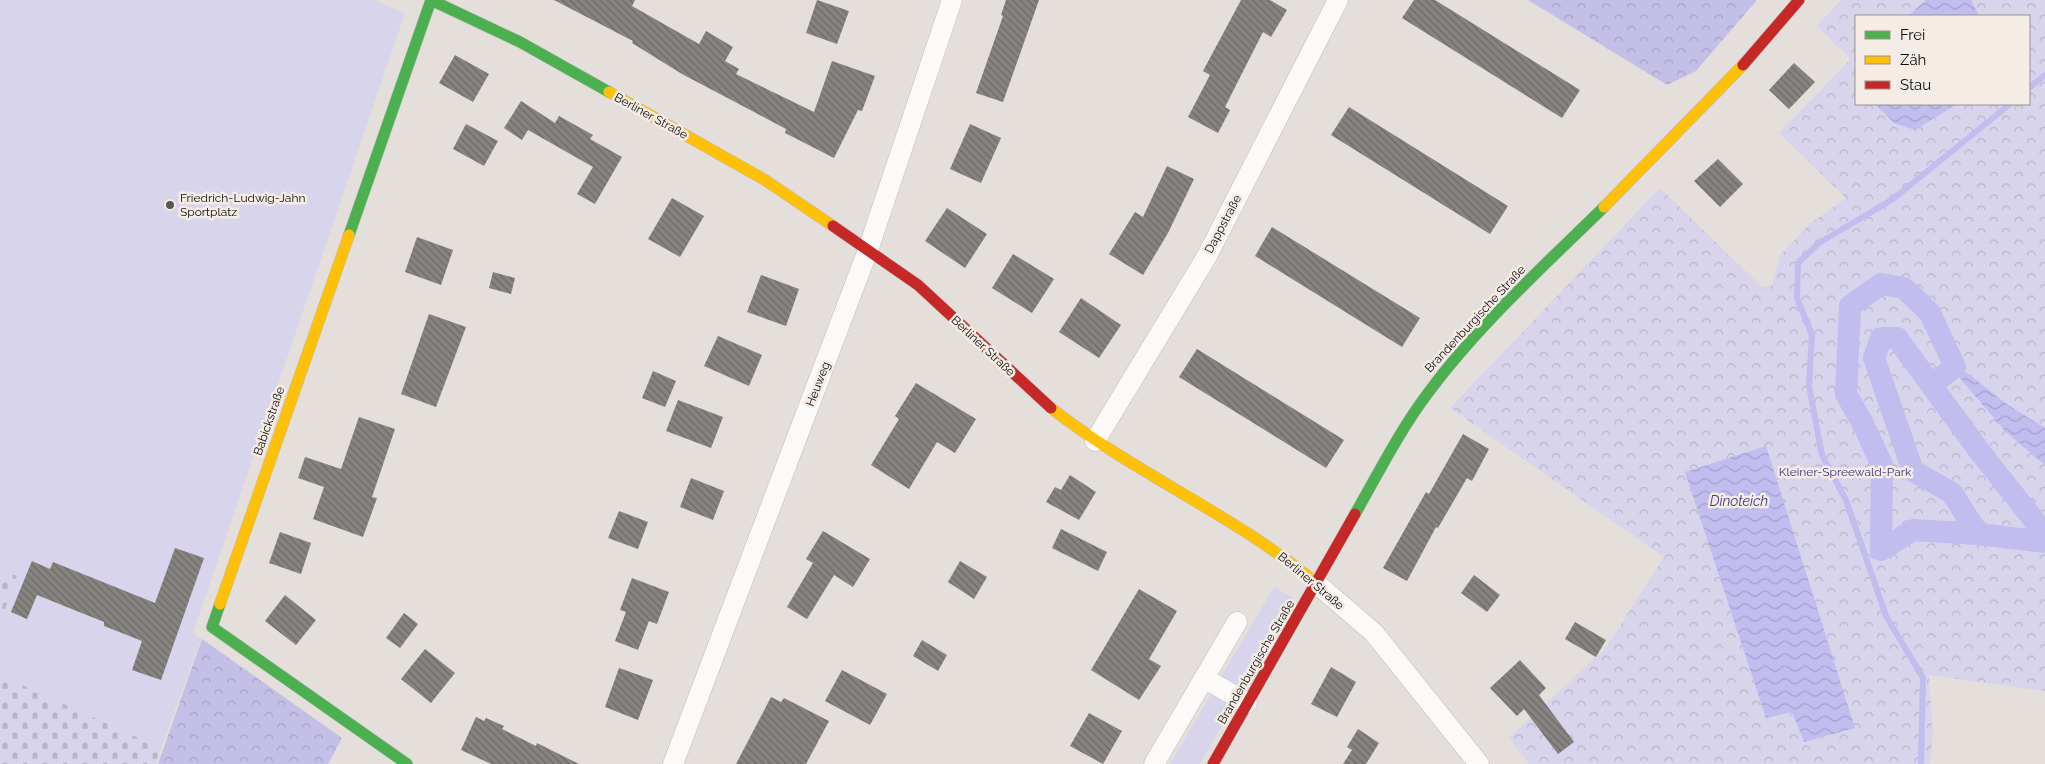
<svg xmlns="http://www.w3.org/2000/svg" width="2045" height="764" viewBox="0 0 2045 764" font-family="Raleway,sans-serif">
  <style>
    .grass { fill: #d7d4ec }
    .forest { fill: url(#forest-crowns) }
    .cemetery { fill: url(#cemetery-stones) }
    .park { fill: url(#park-crowns); fill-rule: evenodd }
    .water { fill: url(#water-waves) }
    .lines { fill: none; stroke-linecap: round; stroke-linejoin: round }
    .stream { stroke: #c1bdef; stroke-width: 6 }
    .canal { stroke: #c1bdef; stroke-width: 22 }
    .building { fill: url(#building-back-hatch) }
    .street-casing { stroke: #bfbbb8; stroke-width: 21 }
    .fast-casing { stroke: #bfbbb8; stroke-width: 12 }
    .slow-casing { stroke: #bfbbb8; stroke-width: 12 }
    .jam-casing { stroke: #bfbbb8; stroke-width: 12 }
    .street { stroke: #fbfaf9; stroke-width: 20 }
    .fast { stroke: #4caf50; stroke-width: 11 }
    .slow { stroke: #ffc107; stroke-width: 11 }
    .jam { stroke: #c62828; stroke-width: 11 }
    .poi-dot { fill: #5a5653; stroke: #f4ece5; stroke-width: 2 }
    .labels { text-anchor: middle; stroke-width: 5; stroke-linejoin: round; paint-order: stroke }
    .street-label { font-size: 12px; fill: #100d0b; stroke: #f4ece5 }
    .poi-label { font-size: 12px; fill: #100d0b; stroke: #f4ece5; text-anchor: start }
    .park-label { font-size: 12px; fill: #3f3084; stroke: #f4ece5 }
    .water-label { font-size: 14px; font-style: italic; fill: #44368a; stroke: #f4ece5 }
  </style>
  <defs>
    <pattern id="forest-crowns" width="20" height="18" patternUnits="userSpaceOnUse" patternTransform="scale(1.25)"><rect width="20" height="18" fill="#c4bfe6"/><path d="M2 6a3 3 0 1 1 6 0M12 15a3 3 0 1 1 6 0" fill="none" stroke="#a7a3c4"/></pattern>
    <pattern id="cemetery-stones" width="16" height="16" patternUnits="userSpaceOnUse" patternTransform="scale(1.25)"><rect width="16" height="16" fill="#d7d4ec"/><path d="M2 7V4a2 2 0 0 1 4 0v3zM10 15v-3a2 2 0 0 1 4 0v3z" fill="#b8b5c9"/></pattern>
    <pattern id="park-crowns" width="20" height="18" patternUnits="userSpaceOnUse" patternTransform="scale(1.25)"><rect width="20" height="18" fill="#d7d4ec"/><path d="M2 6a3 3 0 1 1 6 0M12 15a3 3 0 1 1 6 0" fill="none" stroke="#b8b5c9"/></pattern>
    <pattern id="water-waves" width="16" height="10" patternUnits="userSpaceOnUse" patternTransform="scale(1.25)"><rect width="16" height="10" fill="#c1bdef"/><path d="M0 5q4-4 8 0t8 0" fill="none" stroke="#a5a1cc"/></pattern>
    <pattern id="building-back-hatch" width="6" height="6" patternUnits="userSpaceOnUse" patternTransform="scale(1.25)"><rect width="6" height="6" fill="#868380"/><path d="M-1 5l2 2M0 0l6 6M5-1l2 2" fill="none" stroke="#6c6a67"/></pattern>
  </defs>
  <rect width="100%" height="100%" fill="#e4dfda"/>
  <g class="grass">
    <path d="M0,0H374L405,13L193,633L201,639L161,748L0,675V623L16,576L0,570Z"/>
    <path d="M1274,587L1293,598L1200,764H1170Z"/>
  </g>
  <g class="forest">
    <path d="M1528,0H1757L1696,71L1667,85Z"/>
    <path d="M202,639L342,738L328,764H158Z"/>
  </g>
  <g class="cemetery">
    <path d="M0,570L17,576L0,623Z"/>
    <path d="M0,675L161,748L156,764H0Z"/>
  </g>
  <path class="park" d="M1841,0H2045V691L1929,675L1933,732L1930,764H1529L1509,738L1605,649L1664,557L1450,408L1660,188L1763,288L1772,285L1780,255L1811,223L1846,198L1779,133L1851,59L1817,26ZM1856,16H2029V104H1856Z"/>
  <g class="water">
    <path d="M1926,0H1971L1979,16H1908Z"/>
    <path d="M1875,104H1957L1915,130L1894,123Z"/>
    <path d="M1957,365L2008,405L2045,428V465L2006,432L1952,369Z"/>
    <path d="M1766,446L1855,728L1804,742L1792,712L1766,718L1685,472Z"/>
  </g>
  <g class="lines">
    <g class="stream">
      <path d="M2029,88L2045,75"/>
      <path d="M1921,764L1923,678L1886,616L1846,500L1822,455L1809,386L1812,335L1797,298L1798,263L1819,243L1893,199L2010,104"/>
    </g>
    <g class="canal">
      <path d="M1932,384L1955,367L1930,313L1904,288L1881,284L1850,306L1846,394L1863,424L1882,465L1881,550L1913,530L1978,534L2045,542"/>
      <path d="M1978,534L1952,493L1913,471L1874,358L1881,338H1897L1980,452L2045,534"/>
    </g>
  </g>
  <g class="building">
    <path d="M554,0H635L632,6L699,44L706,31L733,47L725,61L739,69L736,74L814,112L832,61L875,76L862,111L858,110L834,158L785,133L786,129L682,74L632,43L633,41Z"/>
    <path d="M817,0L849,11L837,44L806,33Z"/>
    <path d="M1006,0H1039L1003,102L976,93L1003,16L1001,15Z"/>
    <path d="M1241,0H1270L1287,10L1271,37L1263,32L1225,107L1230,110L1218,133L1188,117L1210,75L1203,71Z"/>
    <path d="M1414,0H1435L1580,90L1562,118L1402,18Z"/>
    <path d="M455,55L489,74L473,102L439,83Z"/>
    <path d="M1794,63L1815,82L1789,109L1769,90Z"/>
    <path d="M521,101L555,123L559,116L593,135L590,139L622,157L595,204L577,194L593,167L528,130L522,140L504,128Z"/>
    <path d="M1349,107L1508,206L1490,234L1331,135Z"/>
    <path d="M466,124L498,141L484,166L453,149Z"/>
    <path d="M970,124L1001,138L981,183L950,169Z"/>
    <path d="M1718,159L1743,184L1720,207L1694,181Z"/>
    <path d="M1167,166L1194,179L1168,233L1143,275L1109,254L1135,212L1143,217Z"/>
    <path d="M672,198L704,216L680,257L648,239Z"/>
    <path d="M947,208L987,234L965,268L925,241Z"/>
    <path d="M1272,227L1420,318L1402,347L1255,256Z"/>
    <path d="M417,237L453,250L441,285L405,272Z"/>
    <path d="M1013,254L1054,279L1032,313L992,288Z"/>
    <path d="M493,272L515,278L511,294L489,288Z"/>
    <path d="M761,275L799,289L786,326L747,312Z"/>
    <path d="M1081,298L1121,325L1099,358L1059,332Z"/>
    <path d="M429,314L466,327L436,407L401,394Z"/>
    <path d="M718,336L762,355L749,386L704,366Z"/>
    <path d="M1197,349L1344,440L1326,468L1179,377Z"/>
    <path d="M653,371L676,381L665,407L642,398Z"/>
    <path d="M916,383L976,419L955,453L937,442L909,489L871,465L899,419L895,416Z"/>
    <path d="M678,400L723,417L711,448L666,431Z"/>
    <path d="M359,417L395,429L372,497L377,498L363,537L313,519L324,487L298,478L305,457L341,469Z"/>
    <path d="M1463,434L1489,449L1472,481L1467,478L1438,528L1436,527L1407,581L1383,568L1426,492L1429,494Z"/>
    <path d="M1070,475L1096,492L1079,520L1046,502L1055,487L1061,490Z"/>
    <path d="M691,478L724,491L713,520L680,507Z"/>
    <path d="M619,511L648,522L638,549L608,538Z"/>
    <path d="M1061,529L1107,552L1098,571L1052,548Z"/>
    <path d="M823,531L870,559L853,587L834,575L807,619L787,607L813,563L806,559Z"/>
    <path d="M280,532L311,543L301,574L269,563Z"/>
    <path d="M175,548L204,558L161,680L132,670L142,641L104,626V622L37,595L27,619L11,612L32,561L50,569L53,562L155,603Z"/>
    <path d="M960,561L987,577L974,599L948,582Z"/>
    <path d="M1474,575L1500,595L1487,612L1461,593Z"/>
    <path d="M632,578L669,592L657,624L649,621L638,650L615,641L626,612L620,610Z"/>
    <path d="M1139,589L1177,611L1149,659L1161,666L1139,700L1091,670Z"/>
    <path d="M285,595L316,620L296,645L265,621Z"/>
    <path d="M404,613L418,624L400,648L386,638Z"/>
    <path d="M1575,622L1606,640L1596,657L1565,639Z"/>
    <path d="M922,640L947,655L938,671L913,656Z"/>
    <path d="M425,649L455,673L431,703L401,679Z"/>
    <path d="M1520,660L1546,688L1539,695L1574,742L1558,754L1524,709L1517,716L1490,688Z"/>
    <path d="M1331,667L1356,682L1337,717L1311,704Z"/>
    <path d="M619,668L653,680L638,720L605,707Z"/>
    <path d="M842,670L887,694L870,725L825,701Z"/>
    <path d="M771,697L781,702L784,698L829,721L806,764H736Z"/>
    <path d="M1089,713L1122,731L1103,764L1070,746Z"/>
    <path d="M476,717L484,721L486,718L504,726L502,729L536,746L537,743L579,764H491L461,750Z"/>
    <path d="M1358,729L1379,743L1366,764H1343L1352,750L1347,747Z"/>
  </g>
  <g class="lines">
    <defs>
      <g id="street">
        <path d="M1095,441L1207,256L1338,0"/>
        <path d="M1316,583L1374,633L1479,764"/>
        <path d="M1204,678L1247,703"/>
        <path d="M673,764L868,250L952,0"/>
        <path d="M1154,764L1237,622"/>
      </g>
      <g id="fast">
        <path d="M431,0L520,42L609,92"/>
        <path d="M349,235L431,0"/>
        <path d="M1355,514C1378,474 1400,430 1428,393C1479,324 1543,267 1604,207"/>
        <path d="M220,604L212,627L407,764"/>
      </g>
      <g id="slow">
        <path d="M609,92L765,180L833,226"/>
        <path d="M1604,207L1743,65"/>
        <path d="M1051,408C1135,474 1235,515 1316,583"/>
        <path d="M220,604L349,235"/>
      </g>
      <g id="jam">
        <path d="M1743,65L1799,0"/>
        <path d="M833,226L918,285L1051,408"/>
        <path d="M1213,764L1355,514"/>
      </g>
    </defs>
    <use href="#street" class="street-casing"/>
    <use href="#fast" class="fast-casing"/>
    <use href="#slow" class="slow-casing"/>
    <use href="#jam" class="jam-casing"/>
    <use href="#street" class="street"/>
    <use href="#fast" class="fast"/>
    <use href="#slow" class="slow"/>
    <use href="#jam" class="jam"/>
  </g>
  <circle class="poi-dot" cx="170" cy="205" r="5"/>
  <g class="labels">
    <g class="street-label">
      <text transform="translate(651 116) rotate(29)" y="4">Berliner Straße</text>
      <text transform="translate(1223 224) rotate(-62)" y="4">Dappstraße</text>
      <text transform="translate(1475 319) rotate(-47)" y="4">Brandenburgische Straße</text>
      <text transform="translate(983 346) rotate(43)" y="4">Berliner Straße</text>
      <text transform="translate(818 384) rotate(-69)" y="4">Heuweg</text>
      <text transform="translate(269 421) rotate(-71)" y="4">Babickstraße</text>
      <text transform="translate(1311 581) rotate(40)" y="4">Berliner Straße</text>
      <text transform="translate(1256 662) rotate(-60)" y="4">Brandenburgische Straße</text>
    </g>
    <g class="poi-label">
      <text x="180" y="202">Friedrich-Ludwig-Jahn<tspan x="180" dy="14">Sportplatz</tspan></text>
    </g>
    <g class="park-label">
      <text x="1845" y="476">Kleiner-Spreewald-Park</text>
    </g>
    <g class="water-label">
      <text x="1739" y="506">Dinoteich</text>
    </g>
  </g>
  <rect x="1855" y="15" width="175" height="90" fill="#f4ece5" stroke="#99938e"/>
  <rect x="1865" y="31" width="25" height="8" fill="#4caf50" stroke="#99938e"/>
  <text x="1900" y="40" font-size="15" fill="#100d0b">Frei</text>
  <rect x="1865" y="56" width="25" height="8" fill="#ffc107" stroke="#99938e"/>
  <text x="1900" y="65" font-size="15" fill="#100d0b">Zäh</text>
  <rect x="1865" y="81" width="25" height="8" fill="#c62828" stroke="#99938e"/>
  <text x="1900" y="90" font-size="15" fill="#100d0b">Stau</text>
</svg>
